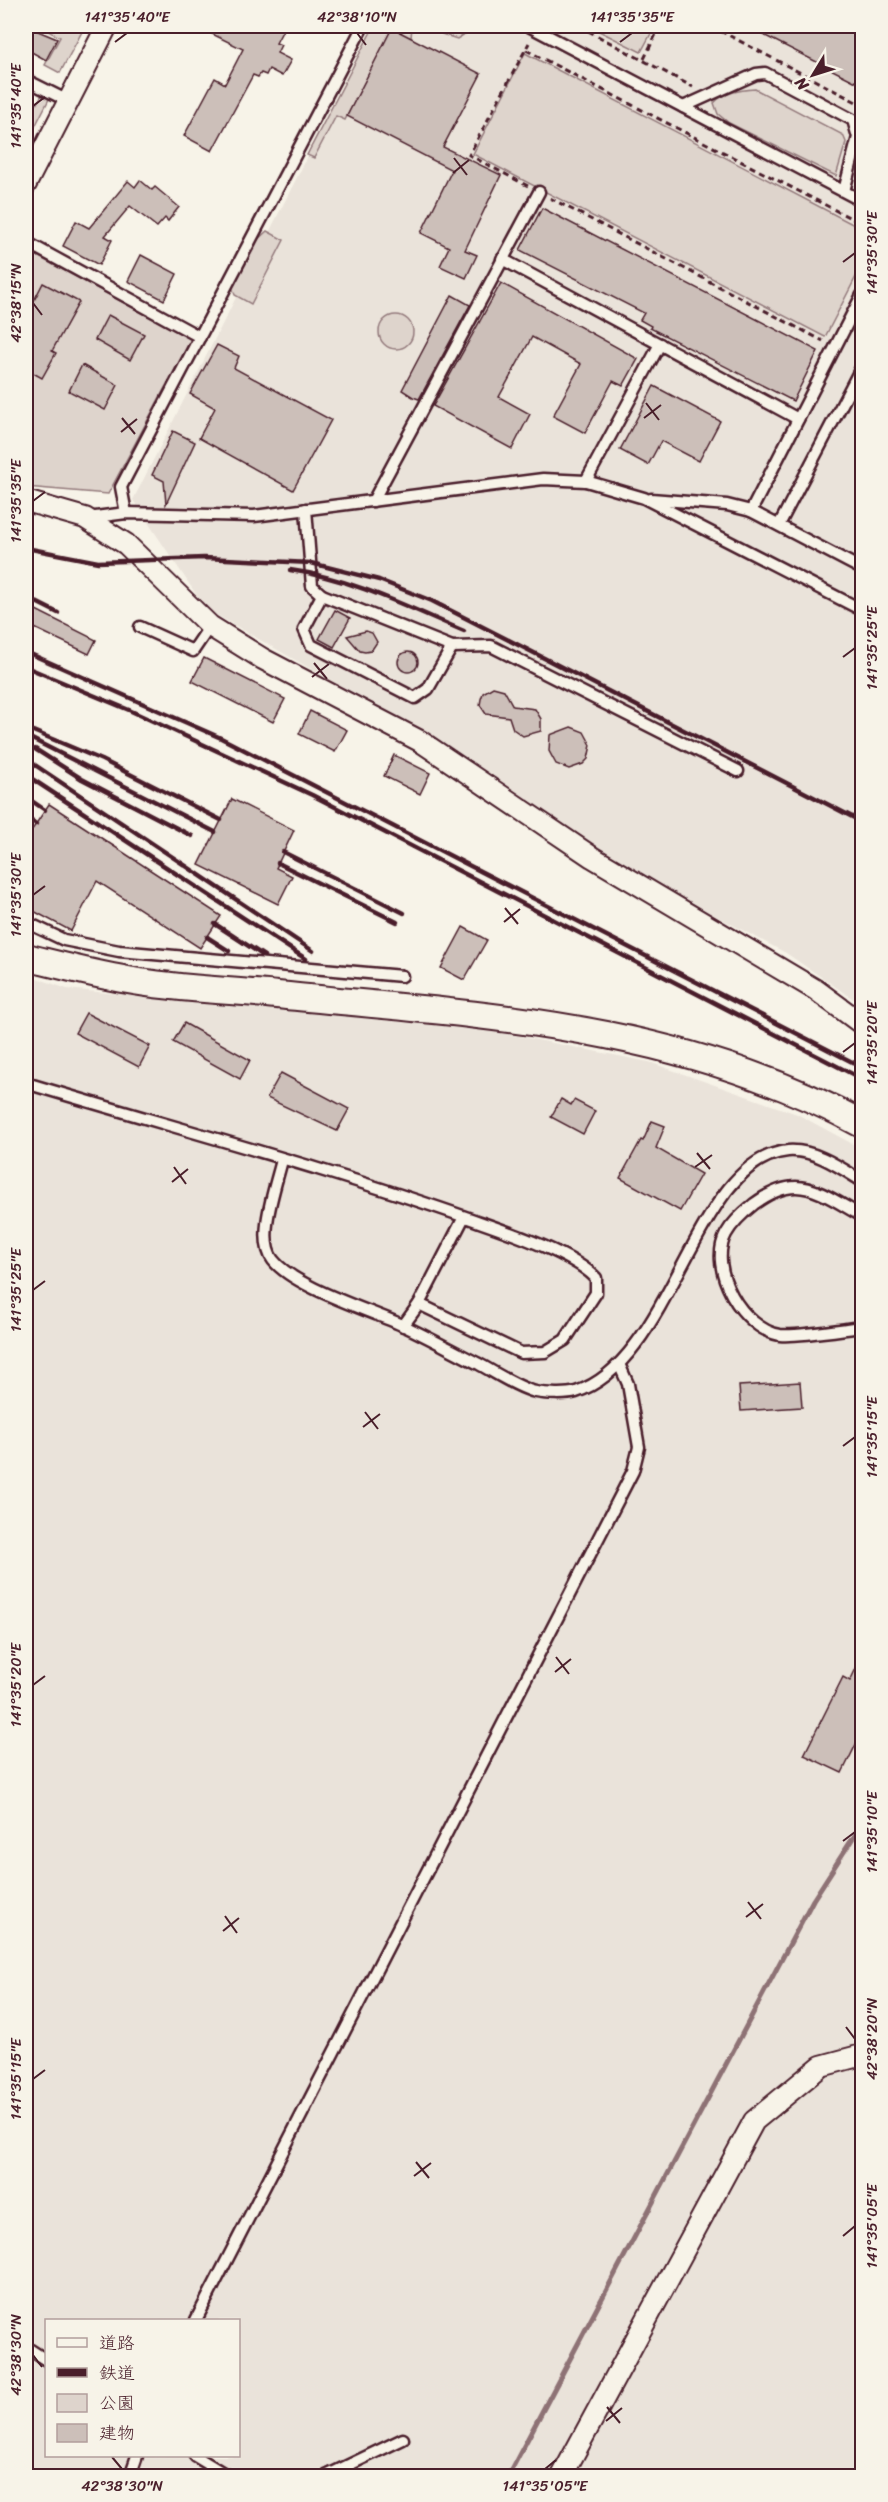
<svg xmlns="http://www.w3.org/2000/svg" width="888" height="2502" viewBox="0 0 888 2502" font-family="Sriracha,'Klee One',sans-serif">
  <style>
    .built { fill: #eae3da; fill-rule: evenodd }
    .green { fill: #ded4cc; stroke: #947a7c; stroke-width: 1.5 }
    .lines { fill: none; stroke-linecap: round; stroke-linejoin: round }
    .stream { stroke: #8e7275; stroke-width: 5 }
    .building { fill: #ccbfb9; stroke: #4a1f2b; stroke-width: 1.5 }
    .service-casing { stroke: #4a1f2b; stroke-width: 15 }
    .minor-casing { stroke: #4a1f2b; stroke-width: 24 }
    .tertiary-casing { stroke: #4a1f2b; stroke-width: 30 }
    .path { stroke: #4a1f2b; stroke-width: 3; stroke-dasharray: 6 4.5; stroke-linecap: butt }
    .service { stroke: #f7f3e8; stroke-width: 10 }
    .minor { stroke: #f7f3e8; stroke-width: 20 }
    .tertiary { stroke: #f7f3e8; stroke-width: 26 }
    .rail { stroke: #4a1f2b; stroke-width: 4.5 }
    .ticks { fill: none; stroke: #4a1f2b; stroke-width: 2 }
    .neatline { fill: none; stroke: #4a1f2b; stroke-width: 2 }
    .ticks-label { font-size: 15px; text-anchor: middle; fill: #4a1f2b }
  </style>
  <rect width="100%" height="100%" fill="#f7f3e8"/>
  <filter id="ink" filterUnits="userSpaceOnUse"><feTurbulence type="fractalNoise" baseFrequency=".0167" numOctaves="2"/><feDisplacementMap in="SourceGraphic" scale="12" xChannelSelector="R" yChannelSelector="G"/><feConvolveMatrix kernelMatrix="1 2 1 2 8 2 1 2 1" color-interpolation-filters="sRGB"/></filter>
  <g filter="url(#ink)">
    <g class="built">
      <path d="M374,26H862V1005L786,953L594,852L441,743L206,609L133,500Z"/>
      <path d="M26,974L67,989L492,1031L649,1062L797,1114L862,1149V2476H26ZM46,2320H238V2456H46Z"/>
    </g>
    <g class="green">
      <path d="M38,26H85L60,73L45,65L60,37Z"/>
      <path d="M374,26H412L411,38L392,29L345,120L336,116L314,158L307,155Z"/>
      <path d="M437,26H478L457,39L442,34Z"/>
      <path d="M589,26H655L641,52Z"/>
      <path d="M525,53L862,229V265L825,337L473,154Z"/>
      <path d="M755,89L843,135L846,142L836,176L729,123L718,114L714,103C723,92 742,90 755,89Z"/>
      <path d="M42,95L49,99L26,144V104L34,108Z"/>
      <path d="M267,231L284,240L251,304L235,295L232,287L255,242Z"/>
      <path d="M26,250L191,339L108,494L26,487Z"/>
      <circle cx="396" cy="332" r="17"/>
    </g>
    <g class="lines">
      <path class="stream" d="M508,2476L813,1900L862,1824"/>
    </g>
    <g class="building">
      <path d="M26,26L57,39L46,60L26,49Z"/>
      <path d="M196,26H285L276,43L281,45L277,53L291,60L282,76L269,69L266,75L261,73L258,77L253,75L212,151L184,136L215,78L225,84L243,49Z"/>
      <path d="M746,26H862V85Z"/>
      <path d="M392,28L481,74L443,147L501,175L465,250L477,255L466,278L440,266L449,247L421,233L452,170L347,116Z"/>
      <path d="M140,180L152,190L155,187L179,207L168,221L165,218L157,227L130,206L105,236L112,240L99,265L63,246L76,221L89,228L128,181L135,187Z"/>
      <path d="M542,208L818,351L793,401L650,328L651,326L640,320L644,313L520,250Z"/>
      <path d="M141,255L177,274L164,300L128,281Z"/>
      <path d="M43,283L79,302L52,351L56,353L42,378L26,369V316Z"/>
      <path d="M501,283L638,359L623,386L613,381L585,433L553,416L581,364L532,337L499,397L530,414L512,449L433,406Z"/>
      <path d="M452,295L470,305L419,399L413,397L402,390Z"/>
      <path d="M108,315L144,334L130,360L95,340Z"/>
      <path d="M217,345L239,356L234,368L331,420L293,490L199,438L215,408L190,394Z"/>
      <path d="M82,365L118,385L105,410L69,391Z"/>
      <path d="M654,386L720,421L699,461L661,441L648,465L620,450Z"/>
      <path d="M173,431L195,442L166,504L164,481L152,475Z"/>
      <path d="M26,605L96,640L89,654L26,624Z"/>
      <path d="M335,610L350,618L334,647L319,639Z"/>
      <path d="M366,631L372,633L377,642L371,651L365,652L360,651L347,636Z"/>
      <circle cx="408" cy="662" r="10"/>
      <path d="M204,658L285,699L273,722L192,681Z"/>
      <path d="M493,687L504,690L513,706L535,709L541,719V731L523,736L513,729L509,717L486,714L480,705L481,699L483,693Z"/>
      <path d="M310,711L347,730L335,752L299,734Z"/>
      <path d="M571,727L584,732L591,745L588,759L583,764L569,769L556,764L549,751L550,735Z"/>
      <path d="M394,755L430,773L420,794L384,776Z"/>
      <path d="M232,799L294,830L276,868L292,876L278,904L199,865Z"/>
      <path d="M49,804L221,916L200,948L97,881L71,931L26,907V839Z"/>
      <path d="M463,927L487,940L464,980L441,968Z"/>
      <path d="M86,1013L150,1046L139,1067L75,1033Z"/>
      <path d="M184,1023L250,1060L240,1079L173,1042Z"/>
      <path d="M281,1073L349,1109L337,1131L267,1098Z"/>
      <path d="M561,1099L571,1105L574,1100L595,1111L583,1134L551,1117Z"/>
      <path d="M652,1121L665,1126L656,1148L701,1174L680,1211L620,1178L641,1140L643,1141Z"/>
      <path d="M800,1382L802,1407L741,1411L739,1386Z"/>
      <path d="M862,1656V1732L842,1773L804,1755L843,1677L850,1681Z"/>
    </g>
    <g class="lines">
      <defs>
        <g id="service">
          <path d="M529,26L862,201"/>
          <path d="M26,80L68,101"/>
          <path d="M683,107L756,74L765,73L853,120L858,137L844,191"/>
          <path d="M26,242L200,337"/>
          <path d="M502,259L798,419"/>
          <path d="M586,481L660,344"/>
          <path d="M651,499L727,505L751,511L862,569"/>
          <path d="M373,501L539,192"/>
          <path d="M306,509L312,586L322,595L452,647L491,646L738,771"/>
          <path d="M751,511L862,295"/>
          <path d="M126,513L121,487L363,26"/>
          <path d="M88,518L126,513L254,516L543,479L586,481L644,498L862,610"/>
          <path d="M779,525L862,366"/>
          <path d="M322,595L304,629L311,645L415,698L428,689L452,647"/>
          <path d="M140,627L193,651L210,626"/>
          <path d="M26,922L64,940L119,951L402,976"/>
          <path d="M26,1083C175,1128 327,1168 474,1220C508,1232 572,1253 596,1278V1293L565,1340L545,1352L521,1353L419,1304"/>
          <path d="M282,1160C276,1185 256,1239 273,1260C294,1287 369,1310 402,1325C428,1337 453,1351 479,1364C494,1372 520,1389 536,1392C546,1394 566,1395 576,1392C673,1361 695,1159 788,1151C815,1149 841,1168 862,1181"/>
          <path d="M862,1216C843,1206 818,1187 796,1187C781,1187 765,1196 754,1204C744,1212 732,1223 726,1234C707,1269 743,1329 780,1335C797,1337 844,1329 862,1327"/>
          <path d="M403,1326L419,1304L464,1217"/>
          <path d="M196,2320L633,1471L639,1447L628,1384L619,1364"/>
          <path d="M29,2349L46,2360"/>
          <path d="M195,2456L228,2476"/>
          <path d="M130,2476L137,2456"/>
          <path d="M326,2476L403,2439"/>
        </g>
        <g id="minor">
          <path d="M26,184L107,26"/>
          <path d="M26,501L85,518L126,544L210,626L263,659L420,741L592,857L816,990L862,1024"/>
          <path d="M562,2476L754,2121L821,2066L862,2055"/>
        </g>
        <path id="tertiary" d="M26,957C59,965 93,974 128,980C176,989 228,990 277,995C481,1015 678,1024 862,1124"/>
      </defs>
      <use href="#service" class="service-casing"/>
      <use href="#minor" class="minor-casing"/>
      <use href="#tertiary" class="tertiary-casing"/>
      <g class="path">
        <path d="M579,26L693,87"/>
        <path d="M711,26L862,105"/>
        <path d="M526,50L862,224"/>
        <path d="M644,59L660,26"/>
        <path d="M528,186L469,155L529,43"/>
        <path d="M550,198L823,341"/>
      </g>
      <use href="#service" class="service"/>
      <use href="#minor" class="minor"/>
      <use href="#tertiary" class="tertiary"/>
      <g class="rail">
        <path d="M26,548L98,562L204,558L311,563L379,580L432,601L544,658L862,822"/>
        <path d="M290,570C351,578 408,607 464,631"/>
        <path d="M26,597L58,613"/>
        <path d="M26,652L221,738L862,1067"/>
        <path d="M26,667L129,710L312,795L862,1079"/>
        <path d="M26,728L102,760L221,820"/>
        <path d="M26,736L215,832"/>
        <path d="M35,749L82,779L192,836"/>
        <path d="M26,759L313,951"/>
        <path d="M26,775L306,959"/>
        <path d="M26,797L45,810"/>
        <path d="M26,817L36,824"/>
        <path d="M283,852L404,913"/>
        <path d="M278,863L397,922"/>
        <path d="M215,924L264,956"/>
        <path d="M207,937L229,951"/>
      </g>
    </g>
  </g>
  <path class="ticks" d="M357,33L366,45M115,42L127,33M620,42L632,33M33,106L45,97M454,158L467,175M453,173L469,160M843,262L855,253M33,303L42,315M646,403L659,420M122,418L135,434M644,418L661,405M121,432L137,419M33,501L45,492M843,657L855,648M314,663L327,679M312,677L329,664M33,895L45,886M505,908L518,924M504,922L520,909M843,1052L855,1043M697,1153L710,1169M174,1167L186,1184M695,1167L712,1155M172,1182L188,1169M33,1290L45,1281M365,1412L378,1429M363,1427L380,1414M843,1446L855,1437M556,1657L569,1674M555,1672L571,1659M33,1685L45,1676M843,1841L855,1832M748,1902L761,1919M225,1916L237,1933M746,1917L763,1904M223,1931L239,1918M846,2027L855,2039M33,2079L45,2070M416,2162L429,2178M414,2176L431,2163M843,2236L855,2226M33,2355L42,2367M607,2407L620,2423M606,2421L622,2408M112,2457L122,2469M545,2469L556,2460"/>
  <rect width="888" height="2502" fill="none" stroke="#f7f3e8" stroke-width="66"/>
  <rect x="45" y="2319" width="195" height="138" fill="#f7f3e8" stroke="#b29e9c" stroke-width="1.5"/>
  <rect x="57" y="2338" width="30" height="9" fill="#f7f3e8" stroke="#b29e9c" stroke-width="1.5"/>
  <text x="99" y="2349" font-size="18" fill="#4a1f2b">道路</text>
  <rect x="57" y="2368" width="30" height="9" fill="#4a1f2b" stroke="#b29e9c" stroke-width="1.5"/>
  <text x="99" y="2379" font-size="18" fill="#4a1f2b">鉄道</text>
  <rect x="57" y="2394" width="30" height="18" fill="#ded4cc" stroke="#b29e9c" stroke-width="1.5"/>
  <text x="99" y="2409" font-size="18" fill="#4a1f2b">公園</text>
  <rect x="57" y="2424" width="30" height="18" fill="#ccbfb9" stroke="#b29e9c" stroke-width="1.5"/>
  <text x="99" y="2439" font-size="18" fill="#4a1f2b">建物</text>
  <g transform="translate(813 75) rotate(232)" stroke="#f7f3e8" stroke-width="4.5" paint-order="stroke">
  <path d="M0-4.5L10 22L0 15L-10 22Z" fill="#4a1f2b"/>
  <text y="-9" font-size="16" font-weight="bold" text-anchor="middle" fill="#4a1f2b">N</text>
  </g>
  <rect x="33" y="33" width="822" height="2436" class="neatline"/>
  <g class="ticks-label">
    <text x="127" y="22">141°35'40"E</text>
    <text x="357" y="22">42°38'10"N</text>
    <text x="632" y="22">141°35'35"E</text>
    <text transform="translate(16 106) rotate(-90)" y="5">141°35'40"E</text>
    <text transform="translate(872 253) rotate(-90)" y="5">141°35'30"E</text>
    <text transform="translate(16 303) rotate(-90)" y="5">42°38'15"N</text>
    <text transform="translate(16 501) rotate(-90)" y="5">141°35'35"E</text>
    <text transform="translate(872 648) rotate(-90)" y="5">141°35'25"E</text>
    <text transform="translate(16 895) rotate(-90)" y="5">141°35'30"E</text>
    <text transform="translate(872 1043) rotate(-90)" y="5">141°35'20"E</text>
    <text transform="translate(16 1290) rotate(-90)" y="5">141°35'25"E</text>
    <text transform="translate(872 1437) rotate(-90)" y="5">141°35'15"E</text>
    <text transform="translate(16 1685) rotate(-90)" y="5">141°35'20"E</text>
    <text transform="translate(872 1832) rotate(-90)" y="5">141°35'10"E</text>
    <text transform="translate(872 2039) rotate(-90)" y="5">42°38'20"N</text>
    <text transform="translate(16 2079) rotate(-90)" y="5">141°35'15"E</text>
    <text transform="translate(872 2226) rotate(-90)" y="5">141°35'05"E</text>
    <text transform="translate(16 2355) rotate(-90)" y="5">42°38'30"N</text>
    <text x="122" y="2491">42°38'30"N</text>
    <text x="545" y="2491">141°35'05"E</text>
  </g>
</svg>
